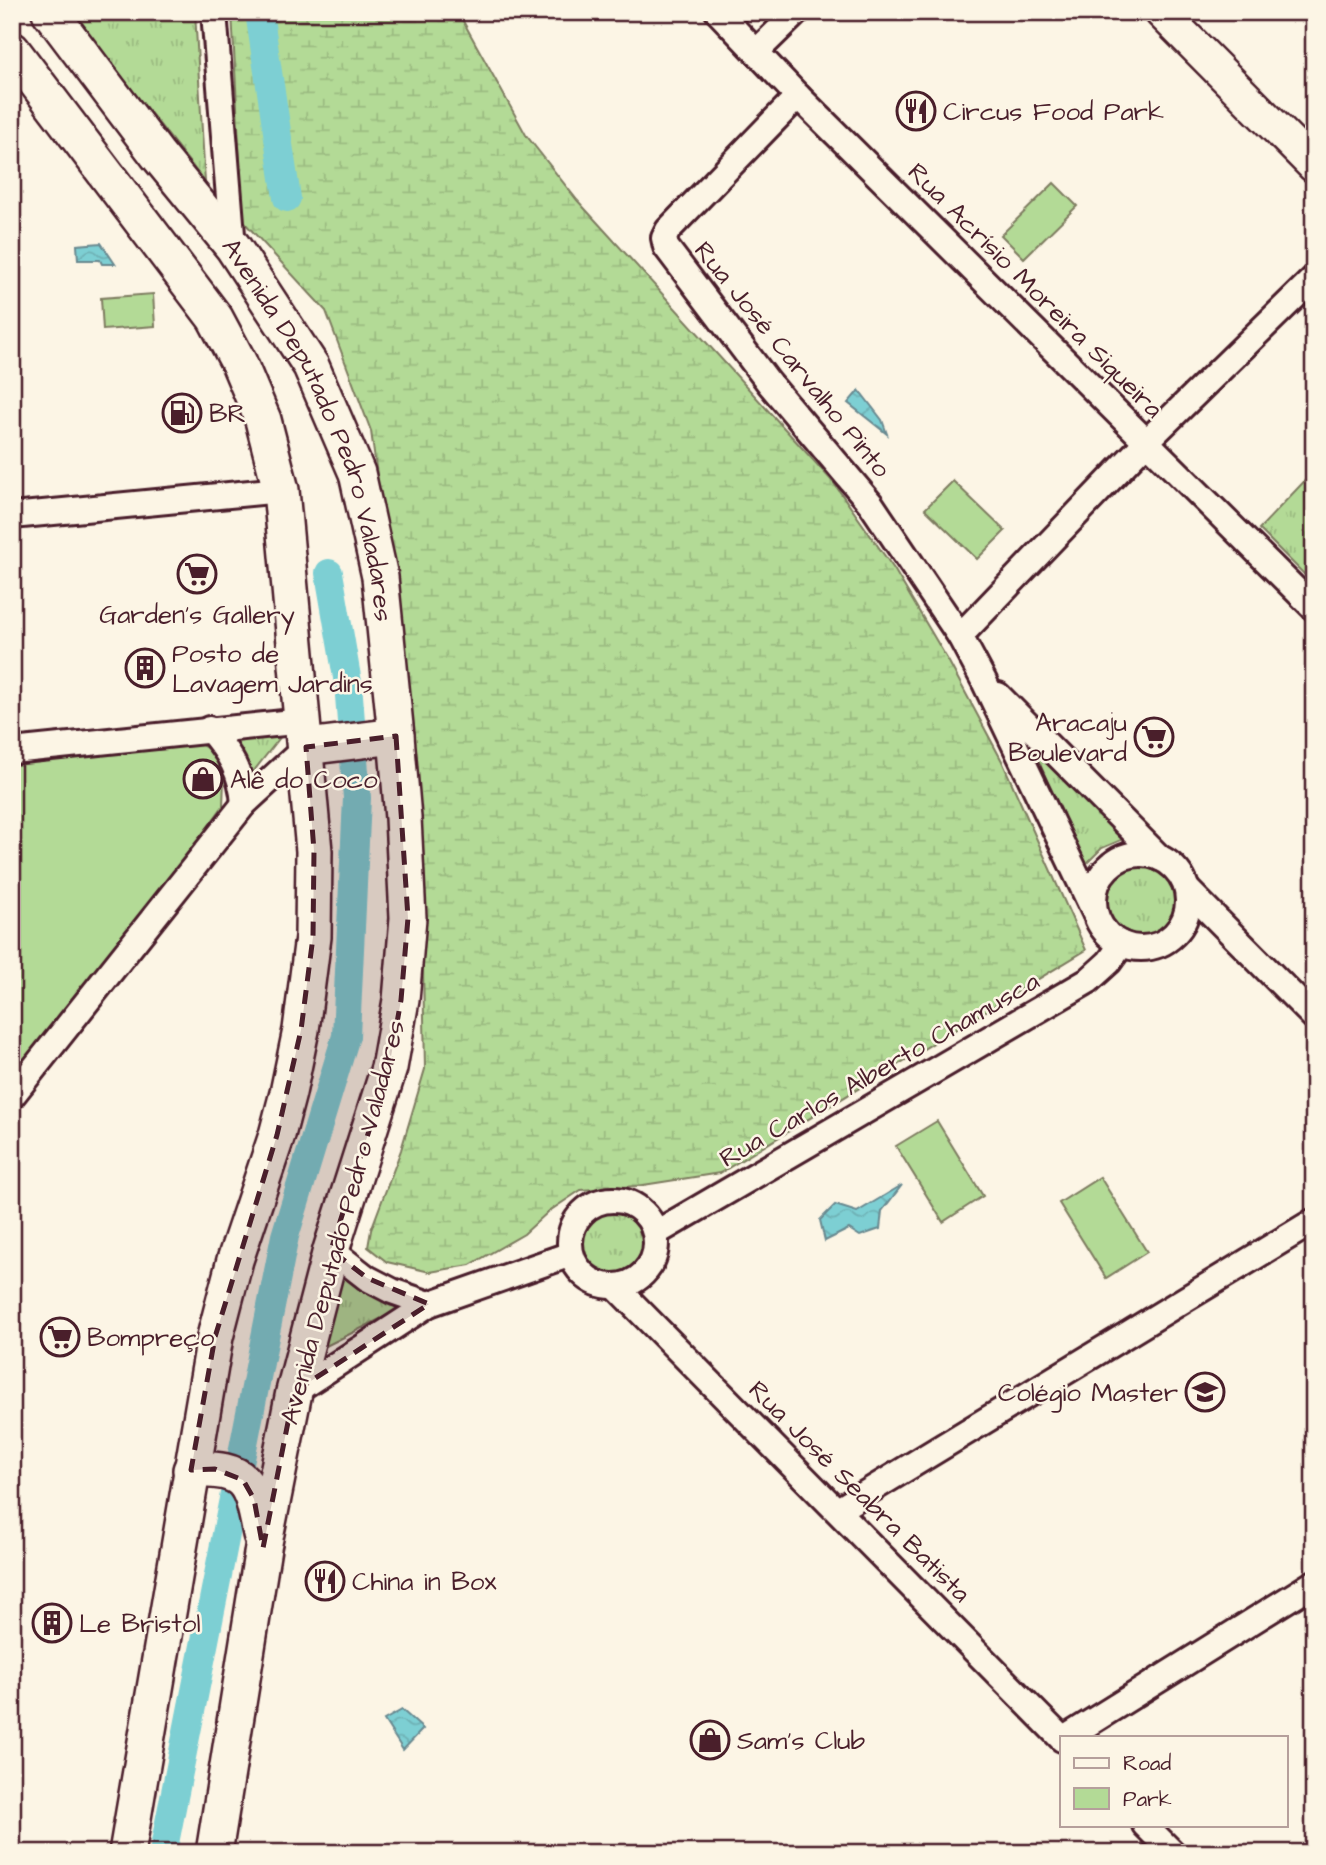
<svg xmlns="http://www.w3.org/2000/svg" width="1326" height="1865" viewBox="0 0 1326 1865" font-family="'Architects Daughter',sans-serif">
  <style>
    .grass { fill: url(#grass-tufts); stroke: #7e7c60; stroke-width: 2 }
    .wetland { fill: url(#wetland-marsh); stroke: #7e7c60; stroke-width: 2 }
    .park { fill: #b3da96; stroke: #7e7c60; stroke-width: 2 }
    .water { fill: url(#water-waves); stroke: #698990; stroke-width: 2 }
    .lines { fill: none; stroke-linecap: round; stroke-linejoin: round }
    .canal { stroke: #7dcfd3; stroke-width: 28 }
    .minor-casing { stroke: #4a1f2b; stroke-width: 30 }
    .tertiary-casing { stroke: #4a1f2b; stroke-width: 37 }
    .secondary-casing { stroke: #4a1f2b; stroke-width: 40 }
    .minor { stroke: #fcf5e5; stroke-width: 24 }
    .tertiary { stroke: #fcf5e5; stroke-width: 32 }
    .secondary { stroke: #fcf5e5; stroke-width: 35 }
    .marked { fill: #4a1f2b; fill-opacity: 0.2; stroke: #4a1f2b; stroke-width: 5; stroke-dasharray: 14 9; stroke-linejoin: round }
    .labels { text-anchor: middle; stroke-width: 5; stroke-linejoin: round; paint-order: stroke }
    .poi-label { font-size: 26px; fill: #4a1f2b; stroke: #fcf5e5; text-anchor: start }
    .street-label { font-size: 26px; fill: #4a1f2b; stroke: #fcf5e5 }
  </style>
  <defs>
    <pattern id="grass-tufts" width="24" height="20" patternUnits="userSpaceOnUse" patternTransform="scale(1.75)"><rect width="24" height="20" fill="#b3da96"/><path d="M3 7l-1-3M5 7V3M7 7l1-3M15 17l-1-3M17 17v-4M19 17l1-3" fill="none" stroke="#9bbb81"/></pattern>
    <pattern id="wetland-marsh" width="20" height="14" patternUnits="userSpaceOnUse" patternTransform="scale(1.75)"><rect width="20" height="14" fill="#b3da96"/><path d="M1 5h8M5 5V1M11 12h8M15 12V8" fill="none" stroke="#9bbb81"/></pattern>
    <pattern id="water-waves" width="16" height="10" patternUnits="userSpaceOnUse" patternTransform="scale(1.75)"><rect width="16" height="10" fill="#7dcfd3"/><path d="M0 5q4-4 8 0t8 0" fill="none" stroke="#6eb1b5"/></pattern>
  </defs>
  <rect width="100%" height="100%" fill="#fcf5e5"/>
  <filter id="ink" filterUnits="userSpaceOnUse"><feTurbulence type="fractalNoise" baseFrequency=".0143" numOctaves="2"/><feDisplacementMap in="SourceGraphic" scale="14" xChannelSelector="R" yChannelSelector="G"/><feConvolveMatrix kernelMatrix="1 2 1 2 8 2 1 2 1" color-interpolation-filters="sRGB"/></filter>
  <g filter="url(#ink)">
    <g class="grass">
      <path d="M71,12H195L205,182Z"/>
      <path d="M1314,471V584L1259,529Z"/>
      <path d="M282,735L249,777L233,738Z"/>
      <path d="M1035,752L1126,838L1102,848L1083,867Z"/>
      <circle cx="1139" cy="900" r="36"/>
      <circle cx="612" cy="1241" r="32"/>
      <path d="M344,1275L400,1309L322,1348Z"/>
    </g>
    <path class="wetland" d="M232,12H458L526,135L577,200L833,482L894,569L949,662L1002,761L1086,950L720,1173L637,1186L581,1190L548,1212L524,1234L470,1265L430,1272L387,1262L368,1247L371,1230L401,1150L425,1069L422,915L416,760L371,431L326,311L243,221Z"/>
    <g class="park">
      <path d="M1054,183L1077,206L1024,258L1001,235Z"/>
      <path d="M153,294L155,326L103,330L101,298Z"/>
      <path d="M953,481L1005,531L977,559L925,509Z"/>
      <path d="M200,744L219,756L224,780L223,806L189,853L12,1075V760Z"/>
      <path d="M937,1121L983,1196L943,1222L896,1146Z"/>
      <path d="M1100,1177L1147,1252L1106,1278L1059,1203Z"/>
    </g>
    <g class="water">
      <path d="M101,243L115,264H102L100,260H78L77,245Z"/>
      <path d="M859,390L882,420L887,434L848,403Z"/>
      <path d="M902,1185L882,1211L880,1229L860,1236L849,1229L825,1241L820,1220L835,1205L857,1212Z"/>
      <path d="M402,1710L423,1729L403,1750L384,1720Z"/>
    </g>
    <g class="lines">
      <g class="canal">
        <path d="M259,12L287,198"/>
        <path d="M163,1853L285,1236L346,1036L357,798L348,683L329,573"/>
      </g>
      <defs>
        <g id="minor">
          <path d="M214,12L233,247"/>
          <path d="M718,12L798,96L1314,608"/>
          <path d="M756,52L797,12"/>
          <path d="M798,96L668,230L664,238L666,247L769,383L871,504L960,636L984,681L1095,913"/>
          <path d="M12,516L281,490"/>
          <path d="M960,636L1146,442L1314,278"/>
          <path d="M998,695L1160,858"/>
          <path d="M209,729C229,752 242,773 244,804"/>
          <path d="M12,751L303,721"/>
          <circle cx="1141" cy="901" r="47"/>
          <path d="M1187,889L1314,1017"/>
          <path d="M12,1096L244,804L306,747"/>
          <circle cx="613" cy="1243" r="43"/>
          <path d="M656,1233L1088,981L1109,962L1122,944"/>
          <path d="M331,1250L367,1278L392,1291L429,1304"/>
          <path d="M616,1287L1062,1739"/>
          <path d="M294,1392L429,1304L571,1254"/>
          <path d="M838,1510L1314,1221"/>
          <path d="M1067,1737L1314,1583"/>
          <path d="M1145,1825L1173,1853"/>
        </g>
        <path id="tertiary" d="M1161,12L1314,166"/>
        <g id="secondary">
          <path id="s1" d="M50,12L157,154L233,247L311,366L357,473L380,577L396,736L403,818L408,918L401,1000L389,1068L331,1250L294,1392L263,1548L214,1853"/>
          <path d="M12,50L215,318L239,363L263,420L281,490L314,851L313,937L301,1030L288,1093L277,1135L235,1260L215,1337L127,1853"/>
          <path d="M306,747L396,736"/>
          <path d="M191,1470C249,1467 251,1484 261,1534"/>
        </g>
      </defs>
      <use href="#minor" class="minor-casing"/>
      <use href="#tertiary" class="tertiary-casing"/>
      <use href="#secondary" class="secondary-casing"/>
      <use href="#minor" class="minor"/>
      <use href="#tertiary" class="tertiary"/>
      <use href="#secondary" class="secondary"/>
    </g>
  </g>
  <path class="marked" d="M396,736L408,918L401,1000L389,1068L331,1250L367,1278L429,1304L294,1392L263,1548L254,1499L243,1480L215,1469L191,1470L215,1337L277,1135L301,1030L313,937L314,851L306,747Z"/>
  <defs>
    <symbol id="restaurant-ring" viewBox="-11 -11 22 22"><circle r="9.5" fill="#fcf5e5" stroke="#4a1f2b" stroke-width="1.5"/><path d="M-5-6h1v4h1v-4h1v4h1v-4h1v5L-1.5 .5V6h-2V.5L-5-1ZM5-6V6H3V1.5H1.5Q1.5-4 5-6Z" fill="#4a1f2b"/></symbol>
    <symbol id="fuel-ring" viewBox="-11 -11 22 22"><circle r="9.5" fill="#fcf5e5" stroke="#4a1f2b" stroke-width="1.5"/><path d="M-5.5-6h7V0h2V4h1.3V-2.5L3-4.5l.8-.8L6-3V5H2.5V1h-1V6h-7ZM-4.2-4.7v3.2H.2V-4.7Z" fill="#4a1f2b"/></symbol>
    <symbol id="supermarket-ring" viewBox="-11 -11 22 22"><circle r="9.5" fill="#fcf5e5" stroke="#4a1f2b" stroke-width="1.5"/><path d="M-6-5.5h2.5l.6 2H6L4.5 2H-2.5L-4.4-4H-6ZM-1.5 3.2a1.3 1.3 0 1 0 .1 0ZM3 3.2a1.3 1.3 0 1 0 .1 0Z" fill="#4a1f2b"/></symbol>
    <symbol id="building-ring" viewBox="-11 -11 22 22"><circle r="9.5" fill="#fcf5e5" stroke="#4a1f2b" stroke-width="1.5"/><path d="M-4-6H4V6H1V3H-1V6H-4ZM-2.5-4.3h1.7v1.8h-1.7ZM.8-4.3h1.7v1.8H.8ZM-2.5-1h1.7V.8h-1.7ZM.8-1h1.7V.8H.8Z" fill="#4a1f2b"/></symbol>
    <symbol id="shop-ring" viewBox="-11 -11 22 22"><circle r="9.5" fill="#fcf5e5" stroke="#4a1f2b" stroke-width="1.5"/><path d="M-5-2.5h2.3a2.7 3.5 0 0 1 5.4 0H5L5.5 6h-11ZM-1.5-2.5h3a1.5 2.3 0 0 0-3 0Z" fill="#4a1f2b"/></symbol>
    <symbol id="school-ring" viewBox="-11 -11 22 22"><circle r="9.5" fill="#fcf5e5" stroke="#4a1f2b" stroke-width="1.5"/><path d="M0-5L7-2L0 1L-7-2ZM-4 1L0 2.5L4 1V4Q0 6-4 4Z" fill="#4a1f2b"/></symbol>
  </defs>
  <g fill-rule="evenodd">
    <use href="#restaurant-ring" x="894" y="89" width="44" height="44"/>
    <use href="#fuel-ring" x="160" y="391" width="44" height="44"/>
    <use href="#supermarket-ring" x="175" y="552" width="44" height="44"/>
    <use href="#building-ring" x="123" y="646" width="44" height="44"/>
    <use href="#supermarket-ring" x="1132" y="715" width="44" height="44"/>
    <use href="#shop-ring" x="181" y="757" width="44" height="44"/>
    <use href="#supermarket-ring" x="38" y="1315" width="44" height="44"/>
    <use href="#school-ring" x="1183" y="1370" width="44" height="44"/>
    <use href="#restaurant-ring" x="303" y="1559" width="44" height="44"/>
    <use href="#building-ring" x="30" y="1601" width="44" height="44"/>
    <use href="#shop-ring" x="688" y="1718" width="44" height="44"/>
  </g>
  <g class="labels">
    <g class="poi-label">
      <text x="943" y="120">Circus Food Park</text>
      <text x="209" y="422">BR</text>
      <text x="197" y="623" text-anchor="middle">Garden's Gallery</text>
      <text x="172" y="662">Posto de<tspan x="172" dy="30">Lavagem Jardins</tspan></text>
      <text x="1127" y="731" text-anchor="end">Aracaju<tspan x="1127" dy="30">Boulevard</tspan></text>
      <text x="230" y="788">Alê do Coco</text>
      <text x="87" y="1346">Bompreço</text>
      <text x="1178" y="1401" text-anchor="end">Colégio Master</text>
      <text x="352" y="1590">China in Box</text>
      <text x="79" y="1632">Le Bristol</text>
      <text x="737" y="1749">Sam's Club</text>
    </g>
    <g class="street-label">
      <text transform="translate(1036 290) rotate(45)" y="9">Rua Acrísio Moreira Siqueira</text>
      <text transform="translate(793 359) rotate(51)" y="9">Rua José Carvalho Pinto</text>
      <text dy="9" stroke="none"><textPath href="#s1" startOffset="499">Avenida Deputado Pedro Valadares</textPath></text>
      <text transform="translate(879 1069) rotate(-30)" y="9">Rua Carlos Alberto Chamusca</text>
      <text transform="translate(342 1222) rotate(-75)" y="9">Avenida Deputado Pedro Valadares</text>
      <text transform="translate(860 1491) rotate(45)" y="9">Rua José Seabra Batista</text>
    </g>
  </g>
  <rect width="1326" height="1865" fill="none" stroke="#fcf5e5" stroke-width="42"/>
  <rect x="21" y="21" width="1284" height="1823" fill="none" stroke="#4a1f2b" stroke-width="2.5" filter="url(#ink)"/>
  <rect x="1060" y="1736" width="228" height="91" fill="#fcf5e5" stroke="#b59f9b" stroke-width="2"/>
  <rect x="1074" y="1758" width="35" height="10" fill="#fcf5e5" stroke="#b59f9b" stroke-width="2"/>
  <text x="1123" y="1770" font-size="21" fill="#4a1f2b">Road</text>
  <rect x="1074" y="1788" width="35" height="21" fill="#b3da96" stroke="#b59f9b" stroke-width="2"/>
  <text x="1123" y="1806" font-size="21" fill="#4a1f2b">Park</text>
</svg>
